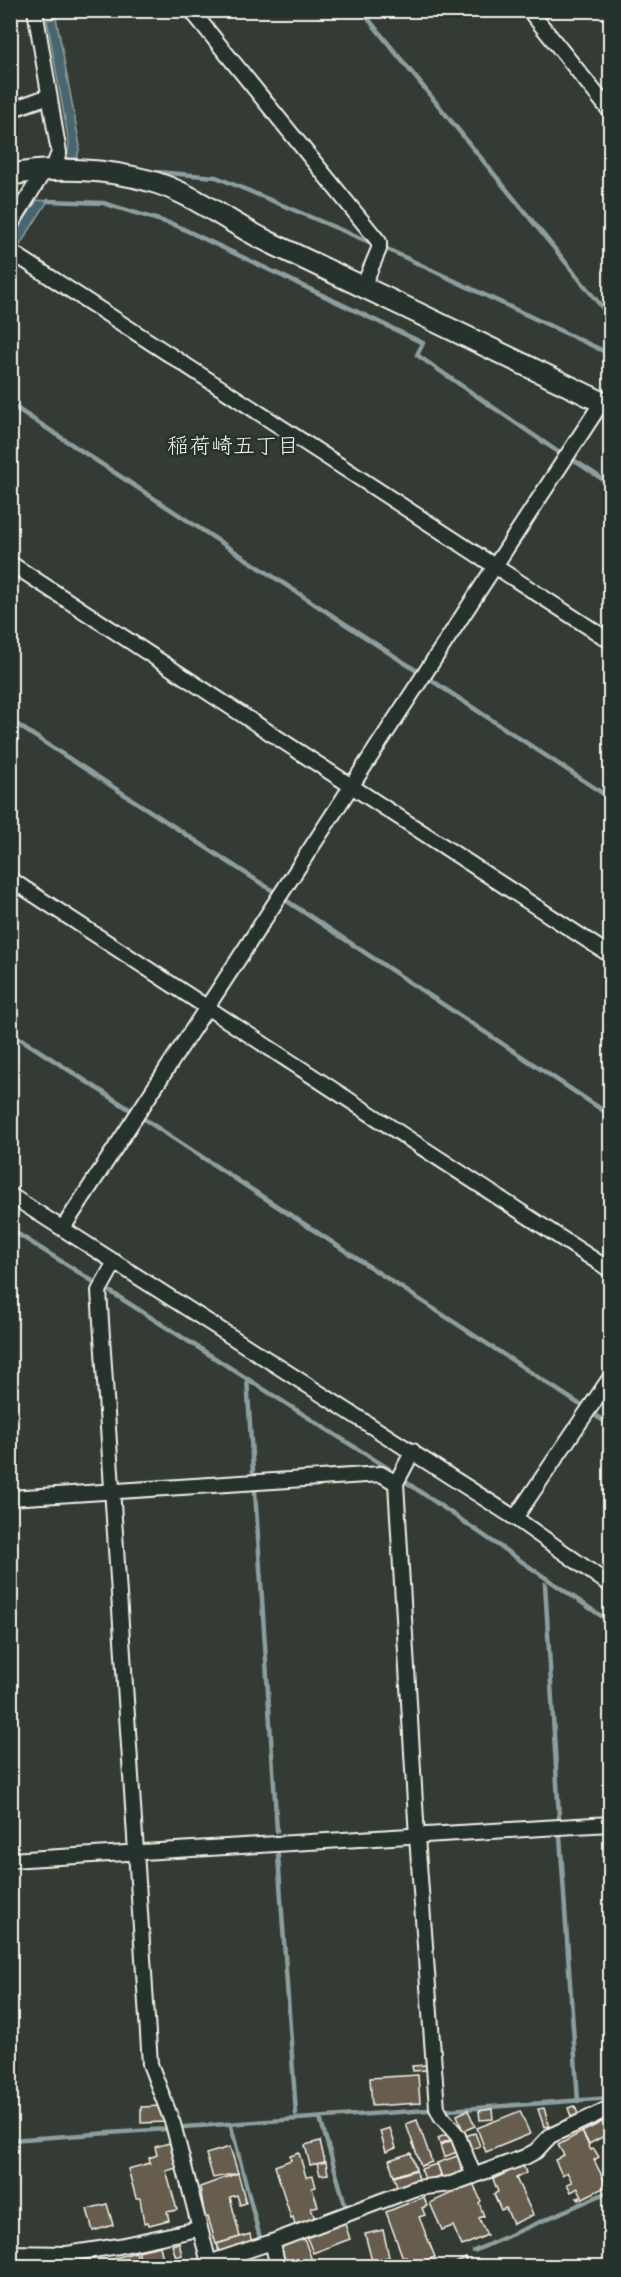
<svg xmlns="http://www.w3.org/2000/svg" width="621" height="2277" viewBox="0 0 621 2277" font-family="Mynerve,'Klee One',sans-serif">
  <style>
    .water { fill: #49666f; stroke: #8d9e9f; stroke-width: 1.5 }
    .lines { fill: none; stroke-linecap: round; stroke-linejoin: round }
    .stream { stroke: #8d9e9f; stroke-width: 4.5 }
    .building { fill: #665d4f; stroke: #f4f1e8; stroke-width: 1.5 }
    .street-casing { stroke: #f4f1e8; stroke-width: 18 }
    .secondary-casing { stroke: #f4f1e8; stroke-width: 24 }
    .street { stroke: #26332d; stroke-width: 14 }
    .secondary { stroke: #26332d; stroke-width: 20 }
    .labels { text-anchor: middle; stroke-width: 5; stroke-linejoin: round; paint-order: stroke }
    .neighbourhood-label { font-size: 22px; fill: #f4f1e8; stroke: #26332d }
  </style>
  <rect width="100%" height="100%" fill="#333b34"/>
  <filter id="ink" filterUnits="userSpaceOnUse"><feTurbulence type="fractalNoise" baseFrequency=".0167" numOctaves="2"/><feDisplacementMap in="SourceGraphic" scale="12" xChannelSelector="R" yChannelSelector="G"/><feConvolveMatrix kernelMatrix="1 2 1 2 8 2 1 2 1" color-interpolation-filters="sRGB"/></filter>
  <g filter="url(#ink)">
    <g class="water">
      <path d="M56,17L80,146L77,158H67L69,143L47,20Z"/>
      <path d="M37,200L48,201L11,259V240Z"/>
    </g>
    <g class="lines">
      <g class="stream">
        <path d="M361,10L610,317"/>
        <path d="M10,117L44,106"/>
        <path d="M156,172L216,177L374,244"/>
        <path d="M48,201L103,203L175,225L423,343L417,355L561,454"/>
        <path d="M387,249L610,354"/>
        <path d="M607,390L610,386"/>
        <path d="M10,404L420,673"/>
        <path d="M575,461L610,484"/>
        <path d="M431,680L610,798"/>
        <path d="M10,720L273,891"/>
        <path d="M287,901L610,1115"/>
        <path d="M10,1032L129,1109"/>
        <path d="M144,1119L579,1404"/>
        <path d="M10,1229L94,1282"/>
        <path d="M111,1292L389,1469"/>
        <path d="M247,1378L253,1472"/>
        <path d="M593,1414L610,1425"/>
        <path d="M406,1482L610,1622"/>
        <path d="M255,1491L277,1831"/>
        <path d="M545,1584L559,1817"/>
        <path d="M560,1836L578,2101"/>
        <path d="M278,1855L296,2114"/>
        <path d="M449,2110L610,2098"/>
        <path d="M320,2118L346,2208"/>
        <path d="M10,2122L12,2140"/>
        <path d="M231,2126L260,2238"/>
        <path d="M184,2127L428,2110"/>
        <path d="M10,2140L166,2129"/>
        <path d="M474,2251L610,2191"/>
      </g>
    </g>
    <g class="building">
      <path d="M426,2065L427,2070L413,2071L412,2066Z"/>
      <path d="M418,2075L420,2103L372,2106L370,2078Z"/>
      <path d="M163,2106L164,2122L141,2123V2107Z"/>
      <path d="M575,2106L579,2117L572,2119L568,2108Z"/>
      <path d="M544,2108L549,2126L544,2127L538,2109Z"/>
      <path d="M492,2109L493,2119L480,2120L479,2111Z"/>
      <path d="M468,2110L475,2126L463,2131L457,2115Z"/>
      <path d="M520,2111L530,2134L486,2152L477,2128Z"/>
      <path d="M610,2118V2133L589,2144L582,2132Z"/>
      <path d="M417,2120L432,2162L421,2166L406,2124Z"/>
      <path d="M390,2128L396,2148L386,2152L380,2131Z"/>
      <path d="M582,2132L591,2150L594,2149L599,2157L594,2160L607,2186L579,2200L577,2198L582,2196L578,2188L571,2192L567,2184L572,2182L567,2172L562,2175L555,2160L564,2155L558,2145Z"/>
      <path d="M450,2133L452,2139L440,2144L438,2138Z"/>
      <path d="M475,2133L480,2146L471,2150L465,2136Z"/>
      <path d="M453,2140L457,2152L444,2157L440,2145Z"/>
      <path d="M320,2141L325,2162L310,2165L305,2145Z"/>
      <path d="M173,2142L180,2167L166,2171L177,2210L167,2212L169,2220L149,2225L148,2222L144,2223L140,2198H136L128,2169L150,2163L149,2158L157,2155L155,2147Z"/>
      <path d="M230,2147L238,2173L213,2178L206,2154Z"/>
      <path d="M299,2153L306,2177L313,2176L316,2187L312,2188L318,2206L311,2208L315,2219L295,2224L293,2217L291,2218L275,2166L291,2160L290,2156Z"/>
      <path d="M411,2153L416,2169L394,2176L389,2160Z"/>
      <path d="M460,2155L466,2171L443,2180L437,2163Z"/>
      <path d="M326,2162L328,2174L320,2175L317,2164Z"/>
      <path d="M437,2164L441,2175L426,2181L421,2169Z"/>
      <path d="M523,2165L526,2173L516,2178L533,2215L513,2224L506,2208L501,2210L494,2194L498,2192L493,2179Z"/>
      <path d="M416,2170L420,2182L398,2189L394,2177Z"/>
      <path d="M238,2173L246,2203L240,2205L237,2195L230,2197L240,2237L216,2244L208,2217L205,2218L200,2187Z"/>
      <path d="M473,2183L481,2201L479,2203L484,2216L479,2218L487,2235L462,2246L453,2226L442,2230L430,2203Z"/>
      <path d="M424,2197L427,2206L422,2208L425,2215L419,2217L435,2257L410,2266L406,2257L403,2258L386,2212Z"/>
      <path d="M107,2204L113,2225L93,2231L87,2209Z"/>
      <path d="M344,2221L350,2239L313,2253L306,2235Z"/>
      <path d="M383,2230L389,2257L372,2261L365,2234Z"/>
      <path d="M250,2234L252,2244L219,2253L217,2244Z"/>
      <path d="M304,2238L314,2266H285L278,2247Z"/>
      <path d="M179,2243L182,2255L176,2257L172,2245Z"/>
      <path d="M160,2246L163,2258L142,2264L138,2251Z"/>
      <path d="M136,2252L140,2266H117L115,2258Z"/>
      <path d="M466,2258L470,2266H454L453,2264Z"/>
    </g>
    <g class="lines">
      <defs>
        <g id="street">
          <path d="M35,10L59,153L52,170"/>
          <path d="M191,10L379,242V249L363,287"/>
          <path d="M529,10L610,111"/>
          <path d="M10,110L49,96"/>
          <path d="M10,226L44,171"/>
          <path d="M10,251L610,641"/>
          <path d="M10,563L610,955"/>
          <path d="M10,879L610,1270"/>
          <path d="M10,1195L515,1518L610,1585"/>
          <path d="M63,1228L602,402"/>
          <path d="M115,1262L99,1291L150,2064L173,2124L209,2263L272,2242L278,2266"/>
          <path d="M413,1451L396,1483L417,1837L437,2108L441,2116L458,2136L474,2176"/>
          <path d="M10,1498L381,1474L396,1483"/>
          <path d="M515,1518L610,1378"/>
          <path d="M10,1860L610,1824"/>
          <path d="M272,2242L416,2188L451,2184L525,2157L536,2151L550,2136L610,2108"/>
          <path d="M10,2253L67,2254L119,2246L198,2229"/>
        </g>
        <path id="secondary" d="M10,175C55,166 107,169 150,181C194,193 230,224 271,243C384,297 498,351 610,406"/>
      </defs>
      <use href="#street" class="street-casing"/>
      <use href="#secondary" class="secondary-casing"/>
      <use href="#street" class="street"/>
      <use href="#secondary" class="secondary"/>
    </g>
  </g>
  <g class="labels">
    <g class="neighbourhood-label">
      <text x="233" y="453">稲荷崎五丁目</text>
    </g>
  </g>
  <rect width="621" height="2277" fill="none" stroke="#26332d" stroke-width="36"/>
  <rect x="18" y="18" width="585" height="2241" fill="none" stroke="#f4f1e8" stroke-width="2" filter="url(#ink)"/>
</svg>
